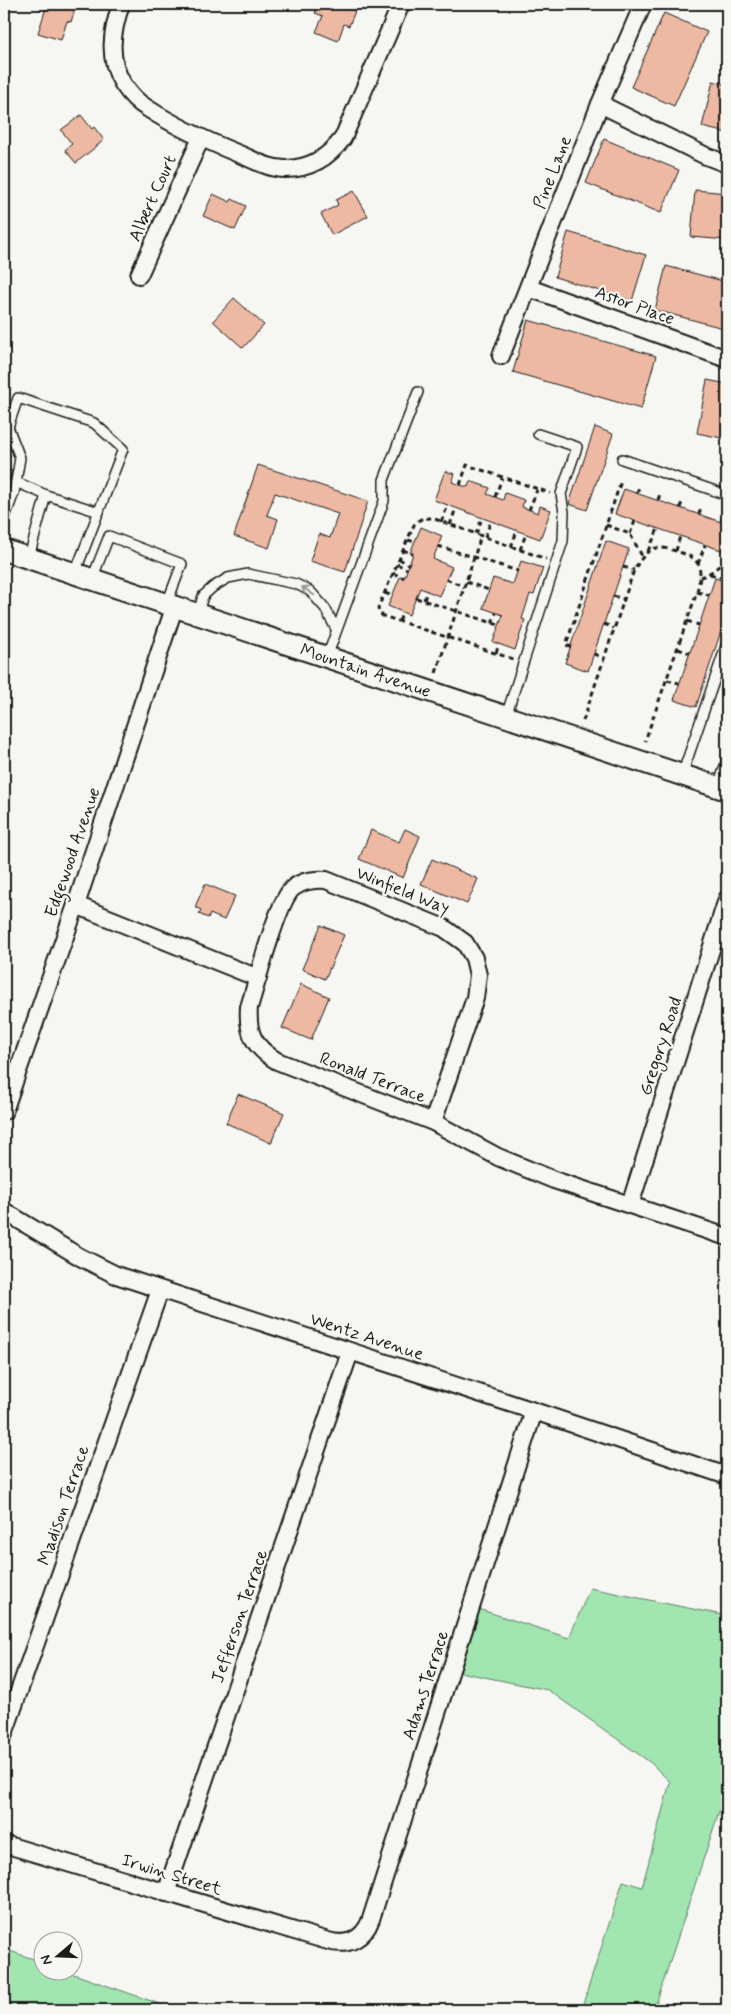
<svg xmlns="http://www.w3.org/2000/svg" width="731" height="2014" viewBox="0 0 731 2014" font-family="Mynerve,sans-serif">
  <style>
    .green { fill: #a1e5b0; stroke: #5e8066 }
    .building { fill: #eeb9a2; stroke: #1c1c1c }
    .lines { fill: none; stroke-linecap: round; stroke-linejoin: round }
    .service-casing { stroke: #1c1c1c; stroke-width: 12 }
    .minor-casing { stroke: #1c1c1c; stroke-width: 20 }
    .tertiary-casing { stroke: #1c1c1c; stroke-width: 24 }
    .path { stroke: #1c1c1c; stroke-width: 3; stroke-dasharray: 5 4; stroke-linecap: butt }
    .service { stroke: #f6f6f2; stroke-width: 9 }
    .minor { stroke: #f6f6f2; stroke-width: 16 }
    .tertiary { stroke: #f6f6f2; stroke-width: 20 }
    .oneway { stroke: #949492 }
    .labels { text-anchor: middle; stroke-width: 4.5; stroke-linejoin: round; paint-order: stroke }
    .street-label { font-size: 18px; fill: #1c1c1c; stroke: #f6f6f2 }
  </style>
  <rect width="100%" height="100%" fill="#f6f6f2"/>
  <filter id="ink" filterUnits="userSpaceOnUse"><feTurbulence type="fractalNoise" baseFrequency=".02" numOctaves="2"/><feDisplacementMap in="SourceGraphic" scale="10" xChannelSelector="R" yChannelSelector="G"/><feConvolveMatrix kernelMatrix="1 2 1 2 8 2 1 2 1" color-interpolation-filters="sRGB"/></filter>
  <g filter="url(#ink)">
    <g class="green">
      <path d="M590,1588L727,1616V1787L654,2010H581L623,1881L642,1887L670,1782L651,1763L548,1690L445,1669L466,1605L569,1638Z"/>
      <path d="M4,1949L42,1962V1972H68L177,2010H4Z"/>
    </g>
    <g class="building">
      <path d="M38,4H69L76,6L71,22L67,21L61,40L38,33L46,8Z"/>
      <path d="M319,4H336L355,11L349,26L344,24L338,41L316,32L323,16L315,13Z"/>
      <path d="M702,4H718L716,9Z"/>
      <path d="M664,13L707,32L674,106L631,87Z"/>
      <path d="M713,81L727,85V133L702,127Z"/>
      <path d="M81,115L92,129L94,127L104,140L76,163L65,150L72,144L61,130Z"/>
      <path d="M604,139L679,170L661,213L586,183Z"/>
      <path d="M695,190L727,193V240L691,237Z"/>
      <path d="M354,191L368,216L332,235L321,214L338,205L336,200Z"/>
      <path d="M213,194L230,202L232,199L246,206L235,230L203,216Z"/>
      <path d="M568,232L646,255L632,301L555,277Z"/>
      <path d="M666,266L727,282V329L655,310Z"/>
      <path d="M234,298L264,325L243,348L213,321Z"/>
      <path d="M528,320L656,356L641,409L513,372Z"/>
      <path d="M707,380L727,384V439L697,433Z"/>
      <path d="M595,427L613,434L587,510L569,504Z"/>
      <path d="M258,465L368,501L345,572L310,561L319,534L330,538L338,514L275,493L267,515L278,519L269,548L234,536Z"/>
      <path d="M4,468L12,471L4,497Z"/>
      <path d="M445,471L455,474L452,482L460,485L468,487L470,481L490,488L487,494L503,500L505,493L524,500L522,507L538,513L540,506L551,510L540,539L434,500Z"/>
      <path d="M624,489L727,524V552L615,514Z"/>
      <path d="M421,527L442,536L433,559L452,567L439,596L420,588L409,615L388,606L400,577L404,578L413,554L410,553Z"/>
      <path d="M606,541L629,549L588,671L565,663Z"/>
      <path d="M521,561L543,568L534,595L530,594L522,619L525,620L515,650L493,642L503,615L483,608L493,578L513,584Z"/>
      <path d="M715,578L727,582V613L696,707L674,700Z"/>
      <path d="M405,829L420,836L403,878L359,859L371,830L399,842Z"/>
      <path d="M432,859L478,879L467,904L421,884Z"/>
      <path d="M205,884L235,896L224,920L210,914L208,918L199,914L201,910L195,907Z"/>
      <path d="M321,925L344,935L325,979L302,969Z"/>
      <path d="M301,984L329,997L311,1040L282,1028Z"/>
      <path d="M238,1094L284,1113L271,1143L226,1123Z"/>
    </g>
    <g class="lines">
      <defs>
        <g id="service">
          <path d="M4,425L8,427L18,398L94,423L123,449L75,573"/>
          <path d="M622,459L727,495"/>
          <path d="M16,482L46,495L29,557"/>
          <path d="M46,495L99,512"/>
          <path d="M4,520L14,493L20,458L8,427"/>
          <path d="M92,579L109,536L182,564L167,603"/>
          <path d="M198,613L203,596L213,587L228,578L248,574L296,584L310,591L325,608L336,629"/>
          <path d="M327,657L384,501V480L418,392"/>
          <path d="M506,716L563,541L564,512L561,494L577,447L538,434"/>
          <path d="M682,775L727,643"/>
          <path d="M718,787L727,760"/>
        </g>
        <g id="minor">
          <path d="M121,4C112,31 107,58 123,84C129,93 138,103 147,108C176,127 207,141 239,154C254,160 269,169 285,169C310,169 329,157 343,138L401,4"/>
          <path d="M600,104L706,156L727,164"/>
          <path d="M139,275L201,138"/>
          <path d="M529,288L727,359"/>
          <path d="M501,356L600,104L643,4"/>
          <path d="M76,905L258,978"/>
          <path d="M4,1111L76,905L175,605"/>
          <path d="M433,1122L475,998L478,975L474,958L465,943L444,928L326,880C314,879 303,880 293,888C277,901 257,983 249,1007C247,1034 254,1047 277,1061L433,1122L498,1157L554,1180L727,1237"/>
          <path d="M630,1205L727,899"/>
          <path d="M4,1211L80,1257L116,1275L534,1411L727,1476"/>
          <path d="M4,1734L160,1290"/>
          <path d="M4,1844L328,1941C349,1947 364,1938 371,1919L534,1411"/>
          <path d="M166,1893L350,1352"/>
        </g>
        <g id="tertiary">
          <path id="s1" d="M4,550L727,790"/>
        </g>
      </defs>
      <use href="#service" class="service-casing"/>
      <use href="#minor" class="minor-casing"/>
      <use href="#tertiary" class="tertiary-casing"/>
      <g class="path">
        <path d="M460,485L467,465L550,493"/>
        <path d="M637,493L639,487"/>
        <path d="M495,497L502,478"/>
        <path d="M658,500L660,494"/>
        <path d="M680,508L682,502"/>
        <path d="M529,510L537,490"/>
        <path d="M699,514L701,508"/>
        <path d="M441,522L448,505"/>
        <path d="M721,522L723,516"/>
        <path d="M450,525L456,508"/>
        <path d="M606,525L630,534L642,556"/>
        <path d="M476,534L482,518"/>
        <path d="M630,534L635,521"/>
        <path d="M485,537L491,521"/>
        <path d="M408,540L415,542"/>
        <path d="M438,546L518,571"/>
        <path d="M511,547L517,531"/>
        <path d="M403,550L413,554"/>
        <path d="M520,550L526,534"/>
        <path d="M648,551L658,529"/>
        <path d="M676,551L680,536"/>
        <path d="M399,559L409,564"/>
        <path d="M397,564L407,569"/>
        <path d="M698,564L705,545"/>
        <path d="M623,567L634,570"/>
        <path d="M393,573L404,578"/>
        <path d="M710,574L727,579"/>
        <path d="M700,577C713,573 721,566 727,554"/>
        <path d="M446,579L465,587"/>
        <path d="M466,582L489,590"/>
        <path d="M697,592L709,595"/>
        <path d="M385,593L392,596"/>
        <path d="M613,596L624,599"/>
        <path d="M416,598L499,625"/>
        <path d="M424,600L427,591"/>
        <path d="M399,621L403,613"/>
        <path d="M687,621L699,625"/>
        <path d="M492,623L496,613"/>
        <path d="M604,624L614,628"/>
        <path d="M571,647L566,645L621,481"/>
        <path d="M678,649L690,653"/>
        <path d="M496,653L499,644"/>
        <path d="M594,654L604,658"/>
        <path d="M513,659L383,616L379,613L378,608L414,525C419,518 424,518 432,518L546,559"/>
        <path d="M436,673L481,536"/>
        <path d="M667,680L679,683"/>
        <path d="M583,721L634,570C649,545 655,544 682,553C688,555 695,558 698,564C702,573 699,583 697,592L645,741"/>
      </g>
      <use href="#service" class="service"/>
      <use href="#minor" class="minor"/>
      <use href="#tertiary" class="tertiary"/>
    </g>
    <defs><path id="oneway-shaft" d="M-6 0H5M1.5-3L5.5 0L1.5 3" fill="none" stroke-width="1.6" stroke-linecap="round" stroke-linejoin="round" transform="scale(1.25)"/></defs>
    <use class="oneway" href="#oneway-shaft" transform="translate(308 591) rotate(-145)"/>
  </g>
  <g class="labels">
    <g class="street-label">
      <text transform="translate(552 172) rotate(-69)" y="6">Pine Lane</text>
      <text transform="translate(152 198) rotate(-66)" y="6">Albert Court</text>
      <text transform="translate(635 305) rotate(20)" y="6">Astor Place</text>
      <text dy="6" stroke="none"><textPath href="#s1" startOffset="381">Mountain Avenue</textPath></text>
      <text transform="translate(72 852) rotate(-71)" y="6">Edgewood Avenue</text>
      <text transform="translate(403 890) rotate(22)" y="6">Winfield Way</text>
      <text transform="translate(660 1046) rotate(-72)" y="6">Gregory Road</text>
      <text transform="translate(373 1077) rotate(21)" y="6">Ronald Terrace</text>
      <text transform="translate(367 1336) rotate(18)" y="6">Wentz Avenue</text>
      <text transform="translate(63 1505) rotate(-71)" y="6">Madison Terrace</text>
      <text transform="translate(239 1616) rotate(-71)" y="6">Jefferson Terrace</text>
      <text transform="translate(425 1685) rotate(-72)" y="6">Adams Terrace</text>
      <text transform="translate(172 1874) rotate(17)" y="6">Irwin Street</text>
    </g>
  </g>
  <rect width="731" height="2014" fill="none" stroke="#f6f6f2" stroke-width="20"/>
  <rect x="10" y="10" width="711" height="1994" fill="none" stroke="#1c1c1c" stroke-width="2" filter="url(#ink)"/>
  <g transform="translate(58 1956) rotate(251)"><circle r="24" fill="#f6f6f2" stroke="#9f9f9c"/>
  <path d="M0-4L9 19L0 12L-9 19Z" fill="#1c1c1c"/>
  <text y="-8" font-size="14" font-weight="bold" text-anchor="middle" fill="#1c1c1c">N</text>
  </g>
</svg>
